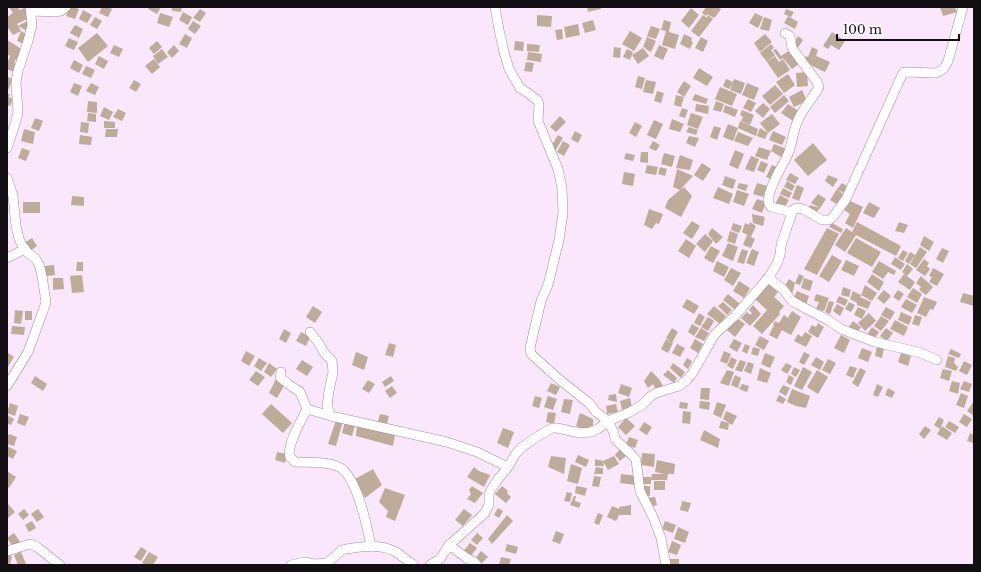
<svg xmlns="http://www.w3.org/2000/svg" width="981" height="572" viewBox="0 0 981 572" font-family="'Libre Baskerville',serif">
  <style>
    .building { fill: #beab98 }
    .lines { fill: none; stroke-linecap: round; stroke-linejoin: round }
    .street-casing { stroke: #9f8ea2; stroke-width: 10 }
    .street { stroke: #fff; stroke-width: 9 }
  </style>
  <rect width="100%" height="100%" fill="#fae7fc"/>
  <g class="building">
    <path d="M9,7H17L20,10L26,7L31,17L17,24L21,31L13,35L8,28L7,29V17L13,13Z"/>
    <path d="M70,7H73L79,9L75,19L66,16Z"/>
    <path d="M102,7H108L112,9L108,17L99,13Z"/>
    <path d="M150,7H161L157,14L148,9Z"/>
    <path d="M172,7H182L181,12L172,11Z"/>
    <path d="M587,7H600L601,9L588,12Z"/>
    <path d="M706,7H717L721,9L716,16L714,18L707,14L706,16L702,13Z"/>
    <path d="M940,7H955L957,12L943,16Z"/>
    <path d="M691,8L699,15L689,28L681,21Z"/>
    <path d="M200,9L206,13L200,22L193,18Z"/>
    <path d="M786,9L794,12L791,17L784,14Z"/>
    <path d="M83,10L92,15L87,23L79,19Z"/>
    <path d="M183,12L192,17L188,25L179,20Z"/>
    <path d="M160,13L173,17L169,27L157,23Z"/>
    <path d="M755,13L763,17L758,28L749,23Z"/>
    <path d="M537,15L552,16L551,27L537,26Z"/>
    <path d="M703,15L707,18L708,15L713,19L699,37L691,31Z"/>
    <path d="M788,16L798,22L795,29L784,23Z"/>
    <path d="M95,17L102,21L97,29L90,25Z"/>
    <path d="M764,17L772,20L769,31L760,29Z"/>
    <path d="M593,20L596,30L585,33L582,23Z"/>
    <path d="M664,20L671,22L669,32L679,35L675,49L662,45L666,31L661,30Z"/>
    <path d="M27,21L32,25L25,30L18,26Z"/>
    <path d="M193,21L201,26L195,34L188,29Z"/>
    <path d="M578,24L580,35L566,38L564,27Z"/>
    <path d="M75,25L83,29L79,38L70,33Z"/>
    <path d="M651,26L660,29L656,39L647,36Z"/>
    <path d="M562,29L563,39L557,40L555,30Z"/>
    <path d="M21,31L30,36L24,44L17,41Z"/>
    <path d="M630,31L642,38L634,51L622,44Z"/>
    <path d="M832,32L845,41L839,50L831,45L828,49L823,46Z"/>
    <path d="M97,33L108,46L88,62L78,48Z"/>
    <path d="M185,34L192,38L187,48L179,44Z"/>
    <path d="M684,34L692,38L691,41L693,42L690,49L680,44Z"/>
    <path d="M765,34L772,42L760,52L754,43Z"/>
    <path d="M798,36L803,40L797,49L792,46Z"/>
    <path d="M647,37L656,41L651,52L645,49L646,48L643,47Z"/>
    <path d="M701,37L708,41L703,52L695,48Z"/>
    <path d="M69,38L78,42L74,50L65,46Z"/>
    <path d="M7,40L23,50L19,60L16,59L14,63L18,65L16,73L7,69V64L10,56L7,54Z"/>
    <path d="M157,41L162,47L154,54L149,48Z"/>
    <path d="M515,41L524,42L523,51L514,50Z"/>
    <path d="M527,44L540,45L539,52L527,51Z"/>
    <path d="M771,44L774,48L771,50L775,55L767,62L760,53Z"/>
    <path d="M114,45L123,49L119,57L110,53Z"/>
    <path d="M174,45L179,51L172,58L167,52Z"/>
    <path d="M659,45L668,49L663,60L654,56Z"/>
    <path d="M614,47L621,48L620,58L613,57Z"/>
    <path d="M812,47L818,50L816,56L830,62L825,72L806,63L804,61L806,56L808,57Z"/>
    <path d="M643,48L649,56L638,64L632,55Z"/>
    <path d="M162,49L168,57L158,64L153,56Z"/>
    <path d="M627,49L633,52L630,60L623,57Z"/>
    <path d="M776,49L781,56L790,50L800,63L792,69L783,58L780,60L773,50Z"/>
    <path d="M528,52L542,54L541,62L527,60Z"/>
    <path d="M99,56L108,61L104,69L95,64Z"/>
    <path d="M775,56L779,62L783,59L790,70L778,78L767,62Z"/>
    <path d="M154,59L160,67L152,74L145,66Z"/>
    <path d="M74,60L83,65L79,73L70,68Z"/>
    <path d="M526,62L534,63L532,72L524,71Z"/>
    <path d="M86,66L95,70L91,78L82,74Z"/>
    <path d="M699,68L713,77L707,86L693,78Z"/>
    <path d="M807,72L808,86L797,87L796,73Z"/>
    <path d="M788,74L795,85L784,93L776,82Z"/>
    <path d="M7,76L13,80L7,92Z"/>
    <path d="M638,76L645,78L642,89L635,87Z"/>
    <path d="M726,79L733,82L729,89L723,86Z"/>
    <path d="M734,79L745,83L741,94L730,90Z"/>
    <path d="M134,80L141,84L136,92L129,88Z"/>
    <path d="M646,80L656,82L653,94L643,92Z"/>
    <path d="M684,81L691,86L684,97L677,92Z"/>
    <path d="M74,83L82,86L78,96L70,92Z"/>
    <path d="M91,83L99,87L95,95L86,91Z"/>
    <path d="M747,83L759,88L754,100L742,95Z"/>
    <path d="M775,85L783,94L770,105L762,96Z"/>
    <path d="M720,87L737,94L732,106L715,99Z"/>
    <path d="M802,90L807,101L794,107L789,97Z"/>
    <path d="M657,91L664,93L661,103L654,101Z"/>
    <path d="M7,93L10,95L9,97L13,99L10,106L7,105Z"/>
    <path d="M695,94L708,99L706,104L692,100Z"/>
    <path d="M676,95L684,97L681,107L674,105Z"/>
    <path d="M784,95L789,101L775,113L770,107Z"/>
    <path d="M748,99L756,103L751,112L743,108Z"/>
    <path d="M88,101L97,102V113L87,112Z"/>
    <path d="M716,101L724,104L721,112L713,110Z"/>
    <path d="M763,103L770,109L763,118L755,111Z"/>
    <path d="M696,104L709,106L708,114L695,111Z"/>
    <path d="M788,104L800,112L793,121L781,113Z"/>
    <path d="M725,105L738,110L735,117L723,112Z"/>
    <path d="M104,107L113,112L109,120L100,116Z"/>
    <path d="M682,108L688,110L685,118L679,116Z"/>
    <path d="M118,109L126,113L122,121L113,117Z"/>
    <path d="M742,110L754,115L750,125L741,121L743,117L740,115Z"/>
    <path d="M88,113L96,114V122L87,121Z"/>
    <path d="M691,113L703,117L698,129L687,125Z"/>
    <path d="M772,114L780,124L768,133L760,123Z"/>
    <path d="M560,116L566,122L556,132L550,127Z"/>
    <path d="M35,118L43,121L39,131L31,128Z"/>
    <path d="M672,119L684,124L680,132L669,129Z"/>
    <path d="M654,120L663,124L656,139L647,135Z"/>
    <path d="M104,121L115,122V128H104Z"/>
    <path d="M740,121L758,129L756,136L738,128Z"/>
    <path d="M81,122L89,123L88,133L80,132Z"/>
    <path d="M635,122L642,126L636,137L629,133Z"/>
    <path d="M728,124L738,128L733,141L723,137Z"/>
    <path d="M714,126L721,128L717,140L710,137Z"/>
    <path d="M689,127L698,130L696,135L686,132Z"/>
    <path d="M760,128L768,133L765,139L757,136Z"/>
    <path d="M24,129L35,132L33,144L21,141Z"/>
    <path d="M106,129H118L117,137H105Z"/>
    <path d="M575,131L582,135L578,143L571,139Z"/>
    <path d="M773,131L786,137L782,145L769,140Z"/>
    <path d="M738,132L753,138L748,146L734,141Z"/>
    <path d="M80,135L92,137L91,145L79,144Z"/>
    <path d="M558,135L563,138L555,151L550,148Z"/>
    <path d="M689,136L699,138L695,147L686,143Z"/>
    <path d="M563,141L570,145L564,156L557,152Z"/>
    <path d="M653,141L660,145L656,151L649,148Z"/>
    <path d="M813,143L827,160L808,176L794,160Z"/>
    <path d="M774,144L787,149L783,158L771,151Z"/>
    <path d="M759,147L771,151L767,160L755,156Z"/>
    <path d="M22,148L30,151L26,161L18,158Z"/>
    <path d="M735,150L744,154L738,169L729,165Z"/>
    <path d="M641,152H648V163L640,162Z"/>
    <path d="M626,153L635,155L633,161L624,159Z"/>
    <path d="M664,153L675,156L672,167L661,164Z"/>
    <path d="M680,155L693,160L690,170L676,168Z"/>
    <path d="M751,156L759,159L754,172L745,169Z"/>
    <path d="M761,161L768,164L764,173L757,170Z"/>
    <path d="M702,163L711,169L703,181L694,175Z"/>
    <path d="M647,165L658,167L656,175L645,173Z"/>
    <path d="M772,165L779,168L773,180L766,177Z"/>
    <path d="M660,167L667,169L665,176L658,174Z"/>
    <path d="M677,169L693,176L680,190L684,187L692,196L681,217L665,208L668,200L680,190L673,187Z"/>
    <path d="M624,172L635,174L633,186L622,184Z"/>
    <path d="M790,173L799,178L795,184L786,180Z"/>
    <path d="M828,175L838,179L833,187L825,181Z"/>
    <path d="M725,176L736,180L733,189L722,185Z"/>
    <path d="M787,181L795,186L792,191L784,187Z"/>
    <path d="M739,183L748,185L746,191L737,188Z"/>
    <path d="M757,183L767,186L763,197L753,194Z"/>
    <path d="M842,183L850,188L847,195L837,189Z"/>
    <path d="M797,185L804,188L799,201L792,198Z"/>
    <path d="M718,187L733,194L729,204L713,198Z"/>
    <path d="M783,188L792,193L789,198L780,194Z"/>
    <path d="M837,189L844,195L838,205L830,200Z"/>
    <path d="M737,190L749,194L744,206L733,202Z"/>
    <path d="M818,194L826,199L820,208L815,214L808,209L810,205L820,208L811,203Z"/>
    <path d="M780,195L789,200L784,208L775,204Z"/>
    <path d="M72,196L84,197V206L71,205Z"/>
    <path d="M757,199L766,202L762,213L752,209Z"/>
    <path d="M850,201L863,207L853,228L845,223L850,214L844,210Z"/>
    <rect x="23" y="202" width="17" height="11"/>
    <path d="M869,202L880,208L874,218L863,213Z"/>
    <path d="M649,209L663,214L659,224L656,223L652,229L644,225Z"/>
    <path d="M752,214L765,217L763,226L753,223Z"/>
    <path d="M692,221L700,226L692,239L683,233Z"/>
    <path d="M750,222L756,226L751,237L742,232L745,223L749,225Z"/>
    <path d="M857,222L901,246L896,256L856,235L845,252L835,245L846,228L852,232Z"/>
    <path d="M899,222L908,225L904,233L895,231Z"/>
    <path d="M733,223L742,226L739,233L731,230Z"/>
    <path d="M832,223L843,229L841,233L829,227Z"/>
    <path d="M712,228L723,237L716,244L708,234Z"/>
    <path d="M827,228L839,234L817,275L804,269Z"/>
    <path d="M730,231L738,234L735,244L727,241Z"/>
    <path d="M705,234L713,241L705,252L696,244Z"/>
    <path d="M747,235L755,239L751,248L743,245Z"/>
    <path d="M924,236L934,242L929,251L920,245Z"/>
    <path d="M32,238L37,246L30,251L24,243Z"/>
    <path d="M856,238L881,252L872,267L847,253Z"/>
    <path d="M686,239L696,246L689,258L678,251Z"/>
    <path d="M728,243L738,247L733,261L722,256Z"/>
    <path d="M711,246L720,251L713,263L704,258Z"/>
    <path d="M920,247L927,252L916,268L910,264Z"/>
    <path d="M942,248L949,251L943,263L936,259Z"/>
    <path d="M742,249L748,251L744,264L737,262Z"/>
    <path d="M752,249L759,252L754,266L746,263Z"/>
    <path d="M903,250L908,253L903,261L898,258Z"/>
    <path d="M910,252L915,255L909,264L905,261Z"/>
    <path d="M832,255L842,261L829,282L819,276Z"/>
    <path d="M895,257L905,264L901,270L891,264Z"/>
    <path d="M924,259L929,263L927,266L930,269L925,276L916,270Z"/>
    <path d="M846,260L859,266L854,276L841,270Z"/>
    <path d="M717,261L729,267L724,277L713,271Z"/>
    <path d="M879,261L896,271L894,275L888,272L883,279L872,272Z"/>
    <path d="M77,262H83V271H76Z"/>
    <path d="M907,264L913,269L907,276L902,272Z"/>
    <path d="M54,265L55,275L46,276L45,266Z"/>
    <path d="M731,268L741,273L733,286L724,280Z"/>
    <path d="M933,268L944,274L937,286L929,282L932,277L929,276Z"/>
    <path d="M799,274L804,276L800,285L795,283Z"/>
    <path d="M872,274L884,282L879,291L867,282Z"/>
    <path d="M904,274L915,282L910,290L898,282Z"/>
    <path d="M82,275L84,292L72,293L70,276Z"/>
    <path d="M921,276L933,287L926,295L919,290L921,287L916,283Z"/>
    <path d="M53,278H63L64,289L53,290Z"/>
    <path d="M804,278L813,281L810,291L801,288Z"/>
    <path d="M789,279L795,283L792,294L783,289Z"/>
    <path d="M739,281L750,288L744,298L733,291Z"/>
    <path d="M769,284L778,292L774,297L784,306L779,312L780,314L762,334L753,326L767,310L755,299Z"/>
    <path d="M865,285L877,293L872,301L861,295L860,297L871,302L868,309L857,305V303L850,299L853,291L861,295Z"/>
    <path d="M843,287L851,290L849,297L841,295Z"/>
    <path d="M913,288L922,294L917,303L907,297Z"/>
    <path d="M884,290L891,296L884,304L877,298Z"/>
    <path d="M898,290L904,294L899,301L893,297Z"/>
    <path d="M797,291L809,296L806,305L792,301Z"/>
    <path d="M963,293L974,296V306L960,302Z"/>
    <path d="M728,294L740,304L735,310L723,300Z"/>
    <path d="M816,294L829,298L824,311L816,309L819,302L814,301Z"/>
    <path d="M839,296L848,300L845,306L836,302Z"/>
    <path d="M924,297L937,302L933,310L930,309L926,317L917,313Z"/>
    <path d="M687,299L699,306L694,314L682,307Z"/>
    <path d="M906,299L917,305L912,313L901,307Z"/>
    <path d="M829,301L834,302L830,314L825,312Z"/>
    <path d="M723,302L732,310L727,315L718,306Z"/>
    <path d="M849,302L855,305L851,312L845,309Z"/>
    <path d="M837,304L844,308L840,316L833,311Z"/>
    <path d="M753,305L761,314L750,326L741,318L747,312L750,315L752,313L749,310Z"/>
    <path d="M313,306L322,312L315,323L306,317Z"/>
    <path d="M714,306L726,316L720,324L707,314Z"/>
    <path d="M858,307L866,311L862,319L854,315Z"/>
    <path d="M886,307L895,312L890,320L881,315Z"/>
    <path d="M15,310L23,311L21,324L14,323Z"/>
    <rect x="25" y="311" width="7" height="9"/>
    <path d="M792,311L801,317L791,335L782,330L777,339L769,335L774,325H773L775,321L779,323L784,315L788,318Z"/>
    <path d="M901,312L912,317L909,325L898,320Z"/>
    <path d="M699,313L705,317L700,326L694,323Z"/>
    <path d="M869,313L876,321L865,331L858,323Z"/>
    <path d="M915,315L922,317L919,326L912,324Z"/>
    <path d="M881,316L889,321L881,331L874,326Z"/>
    <path d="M708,317L714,321L708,331L701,327Z"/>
    <path d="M737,318L745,324L735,337L727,330Z"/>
    <path d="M895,320L908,327L904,336L890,329Z"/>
    <path d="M853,321L861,327L856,334L848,328Z"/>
    <path d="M818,323L824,327L818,338L808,332L812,325L816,327Z"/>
    <path d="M692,324L699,328L694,336L688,332Z"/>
    <path d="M12,326L25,327L24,335L11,334Z"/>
    <path d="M872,327L879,332L874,339L867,335Z"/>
    <path d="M672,328L678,332L672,343H673L668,353L661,349L666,339L672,343L666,338Z"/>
    <path d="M701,328L709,333L704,341L695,337Z"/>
    <path d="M886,328L893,333L887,341L880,336Z"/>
    <path d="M284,329L291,333L286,343L279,339Z"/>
    <path d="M301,332L310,337L306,346L296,341Z"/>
    <path d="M805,332L812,336L806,347L794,341L798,334L802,337Z"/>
    <path d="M841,335L850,340L844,353L834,348Z"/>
    <path d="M760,336L769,341L764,350L755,345Z"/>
    <path d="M695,339L703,344L698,353L690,348Z"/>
    <path d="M734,339L742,343L737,352L729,347Z"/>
    <path d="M389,343L396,345L393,357L385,355Z"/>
    <path d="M677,344L685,348L680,357L672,353Z"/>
    <path d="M745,344L750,346L747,354L742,351Z"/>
    <path d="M877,346L884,348L882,358L875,356Z"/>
    <path d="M753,347L760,349L758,356L751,354Z"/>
    <path d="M862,348L872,352L868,362L858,358Z"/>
    <path d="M951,349L961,354L959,358L948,354Z"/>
    <path d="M246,351L255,356L249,366L241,361Z"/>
    <path d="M724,351L731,354L727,364L720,361Z"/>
    <path d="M356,352L368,357L364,370L352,365Z"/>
    <path d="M804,352L810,355L804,365L799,362Z"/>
    <path d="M8,353L14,357L7,368V355Z"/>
    <path d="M765,353L775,357L770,368L761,364Z"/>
    <path d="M901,353L911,356L908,366L898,362Z"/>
    <path d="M948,356L955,358L954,363L958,367L956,371L945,367Z"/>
    <path d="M731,357L737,360L733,369L727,366Z"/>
    <path d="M816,357L824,362L820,370L811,365Z"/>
    <path d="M259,358L267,363L261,371L254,366Z"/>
    <path d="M687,358L692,361L688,369L683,365Z"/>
    <path d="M828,359L836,363L830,374L822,370Z"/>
    <path d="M302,360L313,367L307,376L296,369Z"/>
    <path d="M740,360L746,362L742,372L735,370Z"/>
    <path d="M964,361L972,365L967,375L959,371Z"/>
    <path d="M748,362L754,364L751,374L744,371Z"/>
    <path d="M269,363L277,369L271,377L264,372Z"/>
    <path d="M673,363L685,372L681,378L670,368Z"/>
    <path d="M786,363L792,366L787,374L781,370Z"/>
    <path d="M850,366L857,368L853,378L846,375Z"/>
    <path d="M794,367L800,370L796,377L791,374Z"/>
    <path d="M803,367L812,372L802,390L794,386Z"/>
    <path d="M760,368L771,373L767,383L757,380Z"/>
    <path d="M860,368L866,371L858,387L852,383Z"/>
    <path d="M943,369L952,371L949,381L940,378Z"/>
    <path d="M668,370L677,378L674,383L663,375Z"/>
    <path d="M727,370L734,372L729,386L720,383Z"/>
    <path d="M817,370L828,377L818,394L807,387Z"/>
    <path d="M256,371L265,377L258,386L249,380Z"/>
    <path d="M651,371L659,379L663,386L656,390L653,384L648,388L644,381Z"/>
    <path d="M735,375L741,378L738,388L731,385Z"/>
    <path d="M789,375L794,378L791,385L786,382Z"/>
    <path d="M35,376L47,384L43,391L31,383Z"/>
    <path d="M391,376L394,381L385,387L382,382Z"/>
    <path d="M276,379L285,384L277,398L269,393Z"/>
    <path d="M368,380L375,384L369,393L362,389Z"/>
    <path d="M952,381L960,383L958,394L949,391Z"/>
    <path d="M964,381L972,384L969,392L960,389Z"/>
    <path d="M551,383L560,387L556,395L547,391Z"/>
    <path d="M621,384L632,388L629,397L618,393Z"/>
    <path d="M742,384L749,386L747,392L739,389Z"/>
    <path d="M877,384L883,387L878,397L873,395Z"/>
    <path d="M783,385L790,388L786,396L779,392Z"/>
    <path d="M392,386L397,393L390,398L385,391Z"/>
    <path d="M701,388H710L709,400L700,399Z"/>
    <path d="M888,388L895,392L892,398L885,395Z"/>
    <path d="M792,389L810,396L806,408L796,406L787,402Z"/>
    <path d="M961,393L968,396L964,408L956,405Z"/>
    <path d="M616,394L617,402L608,400L609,395Z"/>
    <path d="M779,395L786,399L783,404L776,401Z"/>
    <path d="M535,396L542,398L539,408L532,406Z"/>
    <path d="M548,396L557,399L553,410L544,407Z"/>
    <path d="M630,398L632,407L622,410L620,401Z"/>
    <path d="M564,399L573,400L570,414L561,412Z"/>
    <path d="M700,401L710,402L709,410L699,408Z"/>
    <path d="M974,401V416L967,411Z"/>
    <path d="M680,402L688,403L687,409L679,408Z"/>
    <path d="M717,402L726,405L721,418L713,414Z"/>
    <path d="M10,403L18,406L15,416L7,413Z"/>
    <path d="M271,404L292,423L283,433L262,414Z"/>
    <path d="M616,404L618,412L607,414L606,406Z"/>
    <path d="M683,411L691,412L690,424L682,423Z"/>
    <path d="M726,411L737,416L732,425L723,419Z"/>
    <path d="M548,412L556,413L554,424L546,422Z"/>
    <path d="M580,413L593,419V427L590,426L588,431L576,426Z"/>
    <path d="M20,414L29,417L25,426L17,423Z"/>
    <path d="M380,414L389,416L386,427L377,425Z"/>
    <path d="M964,414L972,419L967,427L959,422Z"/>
    <path d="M7,415L14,419L11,425L8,424L7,427Z"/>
    <path d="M939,417L944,420L940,429L934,425Z"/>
    <path d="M626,418L635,426L626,435L618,427Z"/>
    <path d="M336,420L343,421L336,446L328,444Z"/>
    <path d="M721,421L729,423L728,430L719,428Z"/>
    <path d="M949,421L959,427L955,433L945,427Z"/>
    <path d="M345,422L355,425L352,436L342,433Z"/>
    <path d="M644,422L652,427L647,435L639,430Z"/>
    <path d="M357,425L395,434L393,446L356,436Z"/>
    <path d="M925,426L931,430L924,439L919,434Z"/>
    <path d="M942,426L952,433L947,440L937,434Z"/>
    <path d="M503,428L514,432L508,448L497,443Z"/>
    <path d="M704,430L720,439L718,448L700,440Z"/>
    <path d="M970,433L974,435L973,443L967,441Z"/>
    <path d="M9,434L17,437L14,446L7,444V439Z"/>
    <path d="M629,437L638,440L635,448L626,445Z"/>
    <path d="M7,446L17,451L13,459L7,456Z"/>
    <path d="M620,449L626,456L620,461L615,455Z"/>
    <path d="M277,452L287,454L285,463L275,460Z"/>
    <path d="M642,453L655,454L654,467L641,465Z"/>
    <path d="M578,455L589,460L586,467L575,462Z"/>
    <path d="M551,456L566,458L564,474L548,467Z"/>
    <path d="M614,456L619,464L608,470L603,461L604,466H595V459L603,461Z"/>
    <path d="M657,460L675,464L674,474H668L667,480H651V484H641V477H651V480L652,474H664L655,472Z"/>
    <path d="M571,464L582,468L578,484L567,481Z"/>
    <path d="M474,467L479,471L490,475L484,487L467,477Z"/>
    <path d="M596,467L603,468V474H594Z"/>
    <path d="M373,469L382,485L365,498L355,479Z"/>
    <path d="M7,471L16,477L9,488L7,486Z"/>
    <path d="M621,474L638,476L636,485L620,483Z"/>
    <path d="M594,476L601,477L599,487L592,486Z"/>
    <rect x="654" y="481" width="11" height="9"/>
    <path d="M472,486L483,493L475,503L467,499L471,494L469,490Z"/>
    <path d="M502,486L508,491L507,493L511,497L506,503L495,494Z"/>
    <path d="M576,486L587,488L585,496L575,493Z"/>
    <rect x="643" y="486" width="7" height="10"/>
    <path d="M385,488L405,495L395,521L386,517L388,511L379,502Z"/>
    <path d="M567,492L572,493L570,502L564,501Z"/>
    <path d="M574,496H576L575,501L581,503L579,508L570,505Z"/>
    <path d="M655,497L657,505L649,507L648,498Z"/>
    <path d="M682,501L691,503L688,512L680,510Z"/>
    <path d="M8,504L15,512L8,518L7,516V506Z"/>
    <path d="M631,505V515H619L616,521L607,517L612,506L619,509V507Z"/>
    <path d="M498,508L503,511L499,518L494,515Z"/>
    <path d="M24,509L29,515L23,520L18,514Z"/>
    <path d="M38,509L44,517L37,522L31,514Z"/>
    <path d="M464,509L472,515L463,526L455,520Z"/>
    <path d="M598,513L603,515L599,525L594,523Z"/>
    <path d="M507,515L513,521L492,544L488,539Z"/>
    <path d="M32,521L36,528L29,532L25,525Z"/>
    <path d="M665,521L676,525L673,533L662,529Z"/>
    <path d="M678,527L689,532L685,543L674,539Z"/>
    <path d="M556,531L564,534L560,544L552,541Z"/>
    <path d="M14,533L20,542L13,547L7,538Z"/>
    <path d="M477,533L483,538L477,545L471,540Z"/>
    <path d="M672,541L681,545L677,555L668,552Z"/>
    <path d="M470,543L477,548L469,558L462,553Z"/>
    <path d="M507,544L518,547L516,554L505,551Z"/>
    <path d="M141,547L147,551L141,561L134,557Z"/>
    <path d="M481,551L488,557L481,564L475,559Z"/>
    <path d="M21,552L26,564L24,565H18L14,555Z"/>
    <path d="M149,552L158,557L153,565H146L142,563Z"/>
    <path d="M7,555L12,556L10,565H7Z"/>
    <path d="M501,557L511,559L509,565H499Z"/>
    <path d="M667,559H679V565H668Z"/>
  </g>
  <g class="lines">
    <defs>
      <g id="street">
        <path d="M495,7L499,30L504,52L509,69L520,88L528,93L538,101L539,105L538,121L558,169L562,188L563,213L559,240L548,285L541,301L530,348L531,354L560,380L589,403L596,412L608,421L614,433L615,439L632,455L636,460L640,491L653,517L661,538L666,565"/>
        <path d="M31,11L57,12L61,11L66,7"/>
        <path d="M785,33L790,36L792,48L817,82L819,87C813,98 804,107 799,118C793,129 793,142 788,154C784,164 761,198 771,207L792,212"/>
        <path d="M7,148L15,124L18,113L16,82L18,71L28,41L32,25L30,7"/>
        <path d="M7,178L13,196L16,226L19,239L23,247L28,253L35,258L39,264L42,276L46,302L43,311L28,352L7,386"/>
        <path d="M7,258L25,249"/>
        <path d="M768,278L783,289L792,301L799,305L828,320L841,329L875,342L918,352L937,360"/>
        <path d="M310,332L318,342L325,354L332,361L333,372L329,391L327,406L331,416"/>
        <path d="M281,372L280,377L288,384L300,392L307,409C302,419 286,446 290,457C291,458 294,461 295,462C309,463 324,461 337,466C357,473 367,527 371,546"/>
        <path d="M307,409L331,416L447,442L477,452L508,467"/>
        <path d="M449,545L468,559L473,561L477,565"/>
        <path d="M7,551L30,544L37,547L60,565"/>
        <path d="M291,565L304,562L314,564L327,563L342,550L346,549C362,547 381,543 396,552C402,556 407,561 414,565"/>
        <path d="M430,565L440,559L449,545L484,514L489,505V494L492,488L499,478L508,467L515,455L521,448L535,438L552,428H557L580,433L591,432L598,429L608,421L630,412L642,405L651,396L656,393L679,386L686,381L692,374L715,334L735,316L768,278L777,264L780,255L781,245L793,210L797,208L803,209L822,220H829L833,217L846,199L902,75L904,72L936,73C943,71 945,67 948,61L963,7"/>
      </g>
    </defs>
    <use href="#street" class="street-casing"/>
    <use href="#street" class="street"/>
  </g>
  <rect width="981" height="572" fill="none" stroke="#130d14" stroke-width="16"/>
  <path d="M837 34v6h122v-6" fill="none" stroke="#130d14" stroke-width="2"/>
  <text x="843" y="34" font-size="12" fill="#130d14" stroke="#fefafe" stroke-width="3" paint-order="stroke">100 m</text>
</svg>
